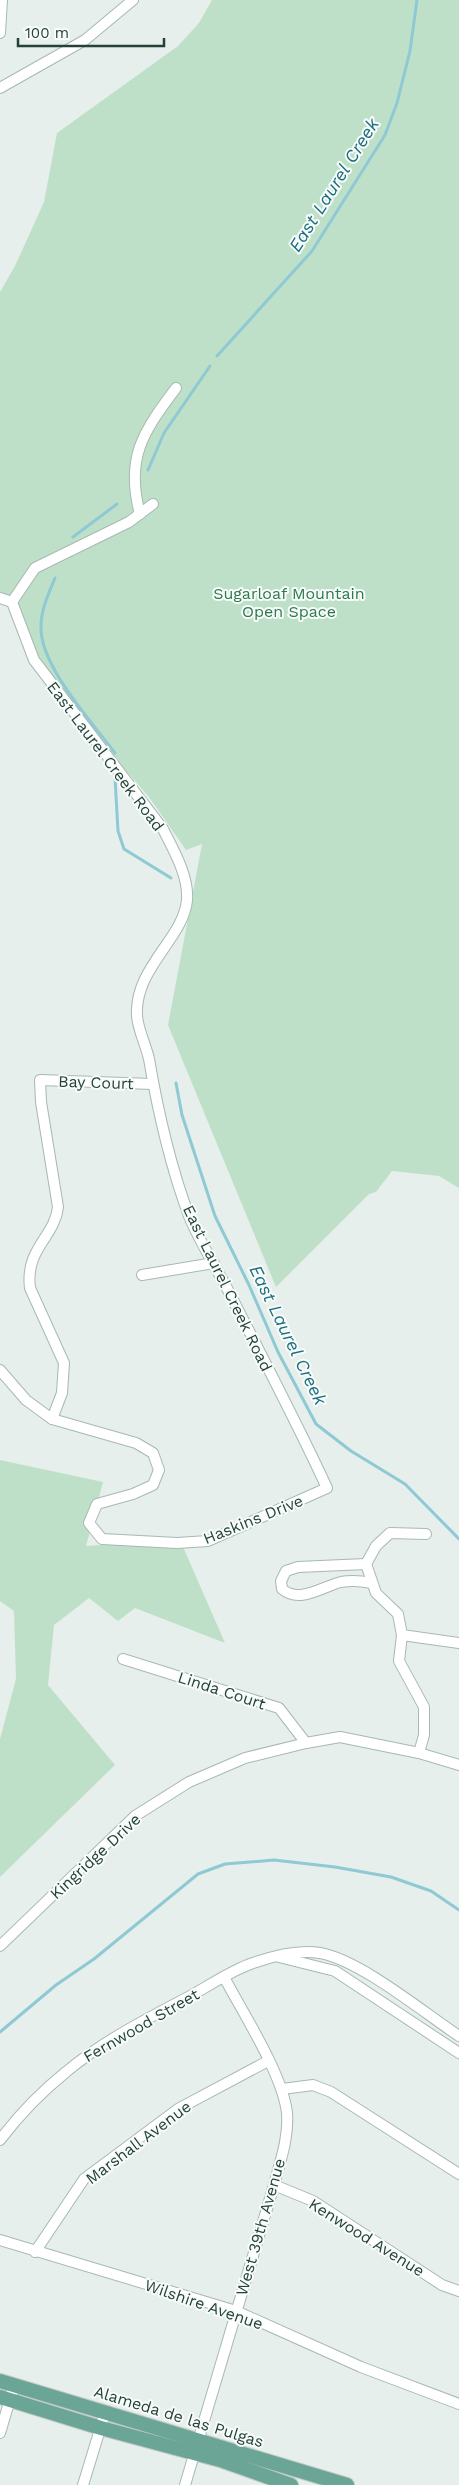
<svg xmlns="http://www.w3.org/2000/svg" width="459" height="2485" viewBox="0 0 459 2485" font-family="'Work Sans',sans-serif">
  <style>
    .green { fill: #bfe0c8 }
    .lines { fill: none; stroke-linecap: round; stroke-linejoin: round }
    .stream { stroke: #8ec9d4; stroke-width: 3 }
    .minor-casing { stroke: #a8b8b2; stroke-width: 12 }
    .major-casing { stroke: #c2cac8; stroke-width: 16 }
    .minor { stroke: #fff; stroke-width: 10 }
    .major { stroke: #6aa596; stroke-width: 14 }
    .labels { text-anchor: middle; stroke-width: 4; stroke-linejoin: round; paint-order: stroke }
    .park-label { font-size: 16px; fill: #2d7a4b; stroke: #f7fbf9 }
    .street-label { font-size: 16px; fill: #24423a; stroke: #f7fbf9 }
    .water-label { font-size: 18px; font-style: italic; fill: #1c6f80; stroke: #f7fbf9 }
  </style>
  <rect width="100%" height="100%" fill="#e6efeb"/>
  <g class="green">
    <path d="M212,0H459V1188L439,1176L392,1171L376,1192L369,1194L276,1287L168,1025L202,844L186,850L149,797L31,662L8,605L0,603V292L15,266L44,202L57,133L178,46L199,23Z"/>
    <path d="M0,1460L103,1482L86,1546L180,1540L225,1643L135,1608L118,1621L89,1598L54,1625L48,1685L115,1765L0,1877V1739L16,1679L14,1611L0,1601Z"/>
  </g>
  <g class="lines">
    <g class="stream">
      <path d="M217,356L312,251L385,135L397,103L410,51L417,0"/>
      <path d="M148,470L164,433L210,366"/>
      <path d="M73,537L117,504"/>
      <path d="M55,578C49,593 41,609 41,626C39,665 92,722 115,753"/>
      <path d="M115,778L118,831L124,849L171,878"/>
      <path d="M176,1083L182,1115L215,1216L249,1285L278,1352L316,1424L351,1451L405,1484L459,1539"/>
      <path d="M0,2032L56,1985L94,1959L198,1874L225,1864L274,1860L335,1867L391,1877L431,1891L459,1910"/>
    </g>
    <defs>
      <g id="minor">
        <path d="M0,33L2,0"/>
        <path d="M0,88L85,40L133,0"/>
        <path d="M140,514C125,458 143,432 176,388"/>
        <path d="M0,598L12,602"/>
        <path d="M12,602L35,568L129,522L153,504"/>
        <path d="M142,1275L214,1263"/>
        <path d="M0,1370L26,1400L52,1419L136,1443L153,1453L159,1470L153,1485L133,1494L97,1504L89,1523L102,1539L177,1543L208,1541L327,1488C297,1423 264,1360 231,1296C218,1270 200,1243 189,1216C170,1165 158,1112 149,1059C146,1045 138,1030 137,1016C134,968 184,938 187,900C189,876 173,849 163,829L34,660L12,602"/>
        <path d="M52,1419L62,1393L64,1363L30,1288C25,1248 55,1237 58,1207L41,1102L40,1080L152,1084"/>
        <path d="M366,1564L298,1567L286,1571L281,1581L282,1589C300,1604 321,1587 341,1582C351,1580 362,1581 372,1583"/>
        <path d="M402,1635L459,1643"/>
        <path d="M123,1659L279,1708L306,1743"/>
        <path d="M419,1753L424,1735V1707L399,1661L402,1635L398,1614L376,1593L366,1564L376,1546L390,1533L426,1534"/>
        <path d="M0,1946L135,1816L189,1782L245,1758L306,1743L340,1737L419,1753L459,1765"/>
        <path d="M279,1957L335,1971L459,2053"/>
        <path d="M282,2089L313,2085L331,2092L459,2174"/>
        <path d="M0,2140C19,2115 41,2092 66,2072C104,2040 149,2018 192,1995C212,1984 232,1970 253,1963C273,1956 298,1949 320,1953C360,1960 423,2012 459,2036"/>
        <path d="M274,2185L313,2201L442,2285L459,2291"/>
        <path d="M0,2240L236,2311L361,2367L459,2404"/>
        <path d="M35,2252L84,2179L178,2109L268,2061"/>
        <path d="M0,2433L14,2386"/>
        <path d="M83,2485L105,2413"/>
        <path d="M185,2485L274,2185C280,2162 289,2138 287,2113C283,2075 243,2013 224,1977"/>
      </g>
      <g id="major">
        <path d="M0,2381L347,2485"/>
        <path d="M0,2397L101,2428L220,2460L291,2485"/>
      </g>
    </defs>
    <use href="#minor" class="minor-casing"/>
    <use href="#major" class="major-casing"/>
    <use href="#minor" class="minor"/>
    <use href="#major" class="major"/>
  </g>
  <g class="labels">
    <g class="park-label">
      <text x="289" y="599">Sugarloaf Mountain<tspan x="289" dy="18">Open Space</tspan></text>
    </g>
    <g class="street-label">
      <text transform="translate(106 756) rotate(53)" y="6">East Laurel Creek Road</text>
      <text transform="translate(96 1082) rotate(2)" y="6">Bay Court</text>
      <text transform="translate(228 1288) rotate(64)" y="6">East Laurel Creek Road</text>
      <text transform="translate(253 1519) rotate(-22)" y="6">Haskins Drive</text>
      <text transform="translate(222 1690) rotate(18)" y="6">Linda Court</text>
      <text transform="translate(95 1856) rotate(-43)" y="6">Kingridge Drive</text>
      <text transform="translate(141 2025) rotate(-30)" y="6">Fernwood Street</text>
      <text transform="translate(138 2142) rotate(-37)" y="6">Marshall Avenue</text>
      <text transform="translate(260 2227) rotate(-74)" y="6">West 39th Avenue</text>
      <text transform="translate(367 2237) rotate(32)" y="6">Kenwood Avenue</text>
      <text transform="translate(204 2304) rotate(19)" y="6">Wilshire Avenue</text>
      <text transform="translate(179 2416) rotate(17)" y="6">Alameda de las Pulgas</text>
    </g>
    <g class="water-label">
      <text transform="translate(334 185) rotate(-58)" y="6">East Laurel Creek</text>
      <text transform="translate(288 1335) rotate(64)" y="6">East Laurel Creek</text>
    </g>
  </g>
  <path d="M18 38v8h146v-8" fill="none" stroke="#24423a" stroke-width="2.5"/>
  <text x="25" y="38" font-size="15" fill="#24423a" stroke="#f7fbf9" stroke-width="4" paint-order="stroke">100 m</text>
</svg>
